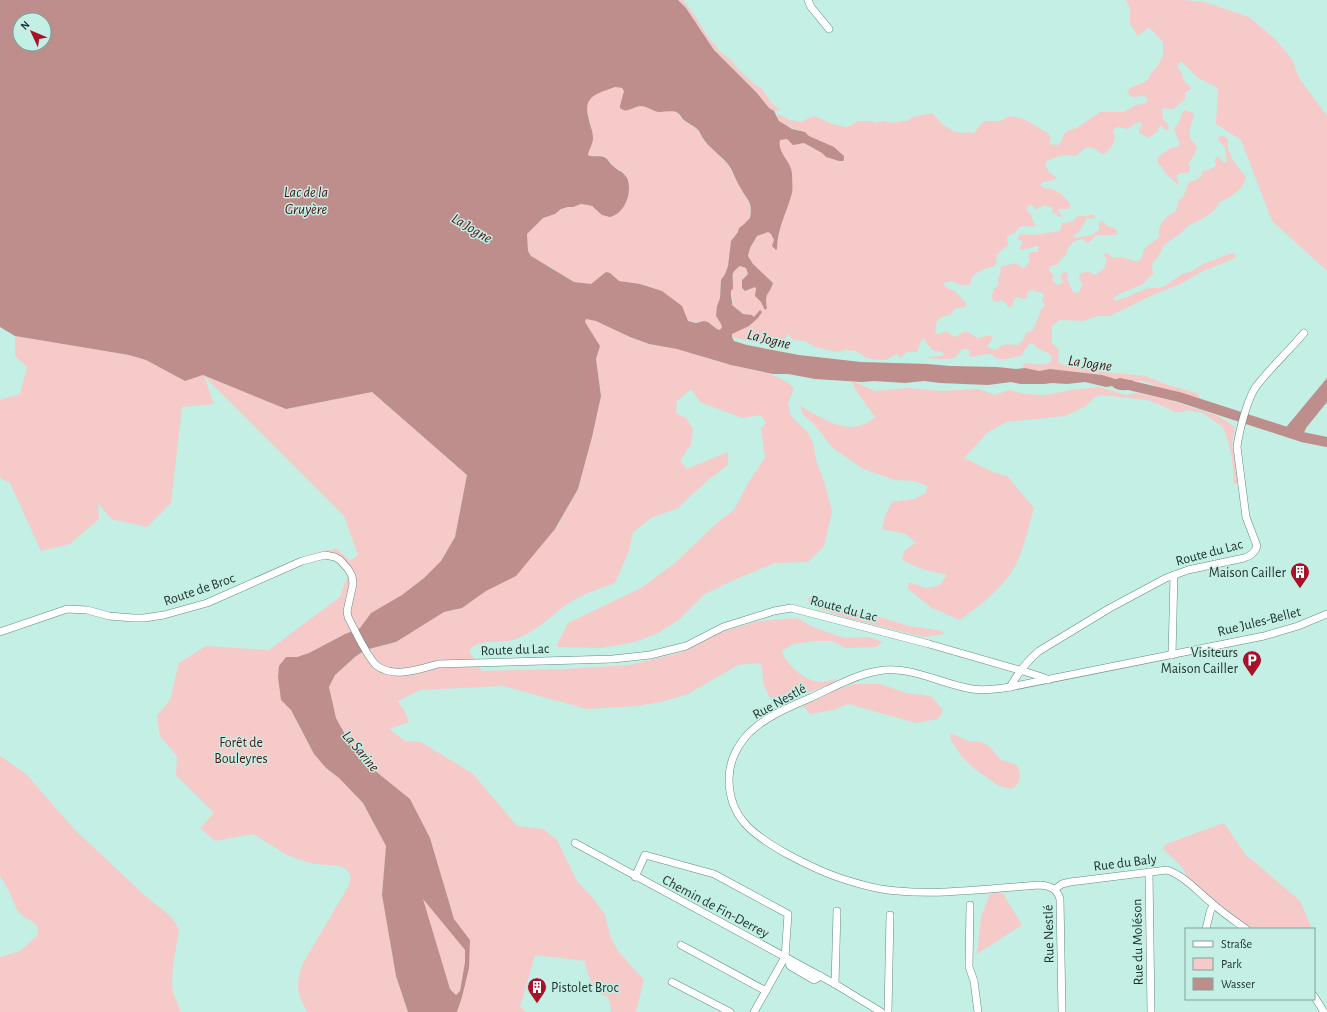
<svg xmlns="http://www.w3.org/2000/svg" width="1327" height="1012" viewBox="0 0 1327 1012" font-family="'Alegreya Sans',sans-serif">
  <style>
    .green { fill: #f6cac8 }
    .water { fill: #bd8e8c; fill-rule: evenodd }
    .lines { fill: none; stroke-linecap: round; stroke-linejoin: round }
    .river { stroke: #bd8e8c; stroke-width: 10 }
    .street-casing { stroke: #628b82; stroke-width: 8 }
    .street { stroke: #fff; stroke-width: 7 }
    .labels { text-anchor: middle; stroke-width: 3; stroke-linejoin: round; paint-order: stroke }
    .street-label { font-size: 14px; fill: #1f302c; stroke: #c3efe4 }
    .poi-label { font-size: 14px; fill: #1f302c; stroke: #c3efe4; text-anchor: end }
    .park-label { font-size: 14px; fill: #501718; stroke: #c3efe4 }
    .water-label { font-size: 15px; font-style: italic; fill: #4d1316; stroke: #c3efe4 }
  </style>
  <rect width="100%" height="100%" fill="#c3efe4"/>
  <g class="green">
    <path d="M678,0H683L696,17L707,36L716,46L719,51L731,60L736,67L754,84L762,89L773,105L780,109V110L774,111L769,108L757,93L714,50L686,8Z"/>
    <path d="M1126,0H1184L1205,2L1249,17L1275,39L1292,59L1299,78L1327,116V271L1272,221L1241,140L1216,124L1218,88L1198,78L1181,61L1178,65V68L1183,74L1182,76L1185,82L1191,87V89L1185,93V99L1173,109L1163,108L1162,110L1163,119L1168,124L1169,129L1166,130L1163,127L1160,126L1158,129L1159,130L1149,138L1139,133V129L1142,125L1141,122L1136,123L1128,129L1117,127L1114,129L1113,133L1115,136C1114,143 1110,153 1102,154C1098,150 1089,145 1084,149C1081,151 1079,154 1077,156C1073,156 1070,155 1066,155C1063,155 1050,159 1047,161L1045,165L1049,172L1057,178L1055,180L1043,182L1040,185L1043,188C1055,187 1066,196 1071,206L1067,209H1059L1058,211L1062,216L1060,217L1057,216V214L1053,213L1052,208C1046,205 1043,204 1037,210L1035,209L1034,206L1030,205L1027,207C1026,212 1029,212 1032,216V219L1035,225L1033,227L1027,226L1019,227L1015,233L1007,236L1008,245L997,254L996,264L994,266C988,268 977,271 973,276C971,279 971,282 969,285H961L951,281L944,283L945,287L955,291L966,303L965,307L956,308L950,315C938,316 934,323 936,334H940L946,331L954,337C959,336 960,333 964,332C969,331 973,336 977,338L990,335L993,338L988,345L989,348C999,353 997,346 1004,345C1008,344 1014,345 1018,345L1024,339L1026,333L1033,330L1041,310L1045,306L1042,300L1044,297L1043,293L1032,290L1027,292V297L1024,299L1016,297L1014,300L1012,306L1009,307L1002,300L996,302L992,299L993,290L999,284L998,279L1001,272L1000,268L1002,266L1017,263L1022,268H1025L1030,261L1028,256L1031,252H1038L1039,247L1037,246L1021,250L1019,248L1023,243L1022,241L1017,239L1021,234L1034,235L1060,231L1062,223L1071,222L1078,216H1086L1093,214L1095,217L1093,219L1087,218L1080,231L1074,235L1075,238L1092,235L1099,230V223L1100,221H1103L1107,226L1114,228L1117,231V234L1114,235H1096L1091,241L1087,243L1082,239L1073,242L1068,248L1066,255L1061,259L1057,265H1052L1049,268V271L1053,275V281L1057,285L1062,283L1063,281L1060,277L1063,273L1066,272L1068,274L1067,280C1070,284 1070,288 1073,292L1078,293L1083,284C1079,280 1078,278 1081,273L1088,272L1095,275L1104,269L1107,259L1104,256L1105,253H1108L1111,257L1125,258L1135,261H1139L1142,258L1144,249L1159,237V229L1162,222L1168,216L1175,212L1177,208L1178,202L1184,195L1189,182L1196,180L1202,176V171L1209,170L1216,166L1215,160L1216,157H1218L1224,163L1227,161L1225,147L1218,140V137L1224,136L1228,140C1225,155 1239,166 1246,178L1242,187L1232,196L1220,202L1214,211L1207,216L1188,226L1180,234L1164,245L1158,257L1153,262L1152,266L1153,274L1143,284L1119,294L1113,299L1114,301L1128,297L1135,293L1146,289L1152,288H1159L1165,286L1182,274L1192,271L1203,264L1229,254L1233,253L1236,256L1235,258L1199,273L1181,284L1157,293L1110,316H1098L1084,321L1060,320L1052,326V343L1059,350L1058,359L1060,364C1069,367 1081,367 1090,365L1102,372L1146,376L1162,383L1196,393L1199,395V398L1164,390L1147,382L1141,381H1134L1131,380L1112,379L1102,375L1067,371L1050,369L1039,371L1024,368L1022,366L1026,363C1035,364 1041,366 1050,363L1052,358L1050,354L1037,348L1032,343L1028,345L1021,356L1005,359H998L991,354H987L972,357H969L970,351L968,349H962C959,352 958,357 954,358C950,360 929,359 925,357L942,356L944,353L933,350L927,344L925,339H922L917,352H907L900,358L897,354L886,360L872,359L867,358L856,351L845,350L837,352L815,347L805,341L793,340L787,333L785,341L774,345L748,341L732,337V334L749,326L758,318L762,312L754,317L743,314L732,305L733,301L731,293C736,282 728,275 740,266L746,268L748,274L743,277L742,288L745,291L755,287L757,299L767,306C763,296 770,292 773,283L753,264L748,256L750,248L757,236L768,232L771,234L777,249C778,222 794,201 792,174C791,162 777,152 780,140L787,139L796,144L804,143L822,153L826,157L839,161H843L844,156C833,147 823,142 811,137C808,135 806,133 803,132C794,127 782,128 777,117L778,114L790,120L801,122L814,116L817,117L832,124L846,127L850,126L858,121H870L877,123L884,121L894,123L901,121H907L913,117L932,113L943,125L956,132L962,133L969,132L974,134L977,129L984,121H1000L1010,116L1024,119L1046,132L1051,137L1049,144L1058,145L1061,142L1064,134L1069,130L1077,128L1100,112H1124L1136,105L1146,103L1148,101L1146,97L1143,96L1132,97L1127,93C1130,85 1138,86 1145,82C1149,79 1150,76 1152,72C1154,69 1155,70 1157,67C1159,65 1160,60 1163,57V42L1149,27L1138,36L1130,24V8Z"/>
    <path d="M615,87L622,88L624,91L622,103L630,110L635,107L642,106L648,107L655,111L660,112L671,111L678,113L681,118L698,130L705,142L727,163L745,196C751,201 751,210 750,218L743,225L740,227L738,232L731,241L728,266L725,274L721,280L720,298L716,316L721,324L722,327L720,330L717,329L711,323L688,321L678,303L659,290L640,284L619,281L616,279L591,284L574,282L558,273L551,267L542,263L531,256L528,251L527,234L529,231L543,218L552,215L564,208L573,207L580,204L588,205L592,206L602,215H616C626,204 636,186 623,173C621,170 618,170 615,168C611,165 609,159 604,157C599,155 594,158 588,156V154C590,148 593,139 592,132C591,122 582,105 592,96C599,91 607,90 615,87Z"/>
    <path d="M1185,110L1192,112L1194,116L1190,128V138L1197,147L1194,155L1188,164L1190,167V171L1187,173H1180L1176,176L1179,183L1177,184L1165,173L1162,167L1159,165L1157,160L1158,157L1171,148L1178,147L1180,144L1174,129L1179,122L1182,113Z"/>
    <path d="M586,318C608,324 626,337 648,344C658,347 669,346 679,349C696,354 714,361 732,365C753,371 778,372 794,388L788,404L791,416L809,434L814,447L816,460L825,484L832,512L824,546L808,562L775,563L734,580L705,594L680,619L658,633L635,642L601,648L558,647L557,645L568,623L641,588L675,563L718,522L734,510L748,483L765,458L761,428L766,423L761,415L742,418L700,402L691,389L677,401L676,413L686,418L693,429L691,444L680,461L687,469L728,452V465L708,480L678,508L651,518L633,532L629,551L615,583C601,588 586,593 572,601C552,614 536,633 513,640C499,644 478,638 469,651L482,671L565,669L629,665L680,653L708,637L728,630L760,621L797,618L813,627L844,638L869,637L882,642L877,647L846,648L831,641H816L793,644L782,651C785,664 808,684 823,682C828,682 833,679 838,678L829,685L795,697L770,698L764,686L761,663L738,665L688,694L662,702L637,706L587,709L503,686L420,690L398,701L404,710L409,722L389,729L405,741L421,742L473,774L517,826L543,829L557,840L577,881L592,897L605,915L611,938L617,949V950L644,980L636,1012H611L610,1003L608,997C605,996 602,995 599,993C593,986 584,970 586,961L535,955L520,1007L526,1012H457L462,997L470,940L454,919L430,838L410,799L363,761L348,740L336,718L329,687L335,675L355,657L365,650L396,642L444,612L462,608L486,591L557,527L578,489L592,437L601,396L596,358L599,346L585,322Z"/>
    <path d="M15,336L129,355L146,360L185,381L203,375L286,409L372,392L467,475L455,537L441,561L424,578L402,595L371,613L360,628L345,634L309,653L297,657H286L281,700L291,710L314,754L326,768L339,778L363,803L386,846L382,895L396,976L408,1012H308C296,994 296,986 302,965L348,887L351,878L349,873L346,869L340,866L314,864L298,859L287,855L253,834L215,841L200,828L214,813L176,775L177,756L160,736L157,716L170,700L179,663L206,646L269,650L340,597L348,575L337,556L316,552L337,549L350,561L358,555L344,516L204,376L214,404L182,407L171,503L147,527L111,519L98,503L99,519L70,544L41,551L10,483L0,478V400L20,394L27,367L15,356Z"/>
    <path d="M852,381L875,391L908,388L941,391L978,389L995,395L1009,390L1024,394L1045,395L1072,390L1098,387L1126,395L1137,393L1166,399L1218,416L1235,427L1232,444L1237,476V484L1234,483L1232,457L1228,441L1223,427L1203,413L1187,410L1183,412H1174L1168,408L1147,400L1101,395L1095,397L1086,406L1065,416L1007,422L988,432L964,458L995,473L1007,476L1034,508C1027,531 1023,558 1008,577C995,595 977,607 960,620L932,608L908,589L909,582L925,588L939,586L947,575C931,571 916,569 902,559L905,550L916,543L906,534L882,529L885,516L892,502L914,499L926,493L927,486L915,481L895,480L863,469L833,448L813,423L803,415L800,406C819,416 843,434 864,424C868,423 872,420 875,417L855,389Z"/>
    <path d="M811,597L820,602L834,604L841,609L854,613L883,618L909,626L942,631L944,634L924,637L847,618L822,610L811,604L807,599Z"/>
    <path d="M853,684H880L906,693L931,696L943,710L938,719L916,723L848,704L833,710L810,714L803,706L839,689Z"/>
    <path d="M950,733L968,741L980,742L989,746L1001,760L1017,765C1021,776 1022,782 1011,789L999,786L972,767L962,757L951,740Z"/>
    <path d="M0,756L26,774L74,829L142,893L170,916L176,924L179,930L173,966L172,983L173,993L181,1012H0V957L20,951L38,935C40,921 30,922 22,915C14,908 12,896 7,887C5,883 2,880 0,876Z"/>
    <path d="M1224,823L1245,854L1300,901L1312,929H1251L1201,891L1188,877L1181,866L1163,849L1166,844Z"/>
    <path d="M1002,892L1022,925L977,954L981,917L990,894Z"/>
    <path d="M422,898L465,950V962L460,991L456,995L450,989Z"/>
  </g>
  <g class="water">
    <path d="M0,0H678L686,8L714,50L757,93L769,108L774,111L779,121L792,129L805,132L809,136L834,147L844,156V159L843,161H839L826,157L822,153L804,143L793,145L787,139L780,140C777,153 792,162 792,174C792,180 793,187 792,193C787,212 777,229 777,249L776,250L772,246L774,240L771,234L768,232L757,236L750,248L748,256L753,264L773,283C769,296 764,292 767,308L765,310L761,302L755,296L756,289L755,287L745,291L742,288V280L748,274L746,268L740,266C730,273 733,276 733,286C733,292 732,287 731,292C730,296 733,301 732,305L743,314L752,315L754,317L760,310L762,312L758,318L749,326L732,334V337L734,341L747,345L799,355L861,362L928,364L950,366L997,367L1016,369L1025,368L1039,371L1050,369L1102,375L1115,379L1131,380L1134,381L1132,389C1125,391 1117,391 1112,386L1106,387L1085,382L1067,384L1052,383L1044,384H1020L1011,382L988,385L940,383L924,381L905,383L874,381L862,382L815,379L788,374H773L731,365L677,349L649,344L630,337L596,321L586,319L585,322L600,346L596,359L601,396L592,437L578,489L555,529L516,576L486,591L462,608L444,612L396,642L365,650L355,657L335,675L329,687L336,718L348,740L363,761L410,799L430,838L454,919L470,940L469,968L462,997L457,1012H408L396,976L382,895L386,846L363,803L339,778L326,768L314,754L291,710L281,700L278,677L279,666L286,657H297L309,653L345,634L360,628L371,613L402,595L424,578L441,561L455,537L467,475L372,392L286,409L203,375L185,381L146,360L129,355L15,336L0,327ZM20,20H44V44H20ZM615,87L622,88L624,91L620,106V108C627,114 632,107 640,106C649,106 652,112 660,112C666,112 672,110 678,113C681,115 681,118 684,120C689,124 695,126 699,131C701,134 702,138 705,141C711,149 720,155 727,163C733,170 735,179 740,187C747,201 753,200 750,218L743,225L739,228L738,232L731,241L728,266L725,274L721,280L720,298L717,306L716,316L721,324L722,327L720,330L717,329L708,322L704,321L696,323L688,321L682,306L662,291L640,284L619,281L610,273L606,272L591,284L574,282L531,256L528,251L527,234L543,218L555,214L561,209L568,207H573L581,204L588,205L592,206L602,215L610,217C625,214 633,191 627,178C623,171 618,171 613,166C610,164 609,161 607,159C602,154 594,158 588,155C589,149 593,144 593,138C593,131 590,126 589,120C582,95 597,94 615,87ZM423,899L465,950V962L460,991L456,995L450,989Z"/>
    <path d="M1327,378V402L1306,428L1302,437L1283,431Z"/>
  </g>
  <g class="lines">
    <path class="river" d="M1120,383L1179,397L1302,437L1327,442"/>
    <defs>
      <g id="street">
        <path d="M808,0L811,7L829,29"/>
        <path d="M0,632L67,609L87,610L109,616L133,618H144L164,615L207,603L302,561L325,555L335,557L340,560L348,569L352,576L353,584L347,611L348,617C353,627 368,658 376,665C393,679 420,669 438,664L613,659L650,655L686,646L723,627L774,611L791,608L929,644L1023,671L1045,678L1048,680"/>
        <path d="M1172,655L1174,575"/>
        <path d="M1010,687C1018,673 1026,662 1039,651L1110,608L1166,578L1188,570L1244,558C1251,556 1255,553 1257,546L1246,517L1237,447C1239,431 1247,401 1255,388C1269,369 1288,352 1304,333"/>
        <path d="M575,843L835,984L881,1012"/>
        <path d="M1149,872L1151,1012"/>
        <path d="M635,877L645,855L714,874L788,914L785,957L754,1012"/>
        <path d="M1055,889L1062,884L1070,882L1167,870C1185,876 1199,893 1213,904C1223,913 1235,921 1246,929"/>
        <path d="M970,905L969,967L974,981L978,1012"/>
        <path d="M1206,929L1210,912L1213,905"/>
        <path d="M681,945L766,991"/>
        <path d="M789,960V963L790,966L814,980L821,976"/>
        <path d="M672,982L730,1012"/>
        <path d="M835,984L837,911"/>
        <path d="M1314,996L1324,1012"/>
        <path d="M888,1012L890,915"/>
        <path d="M1062,1012L1060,899C1057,889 1051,886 1040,885C994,888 944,895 898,891C879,890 858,884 840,878C822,872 804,863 787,854C755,836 729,819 729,779C729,761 738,744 750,732C767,716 789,707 810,698C832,688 854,675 878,671C910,665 941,684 972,689C985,691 998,689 1010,687L1264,636L1298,626L1327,614"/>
      </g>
    </defs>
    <use href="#street" class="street-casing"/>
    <use href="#street" class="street"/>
  </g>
  <defs>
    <symbol id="building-pin" viewBox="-11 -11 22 30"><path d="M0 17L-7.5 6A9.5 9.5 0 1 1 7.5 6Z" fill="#a81127" stroke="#c3efe4"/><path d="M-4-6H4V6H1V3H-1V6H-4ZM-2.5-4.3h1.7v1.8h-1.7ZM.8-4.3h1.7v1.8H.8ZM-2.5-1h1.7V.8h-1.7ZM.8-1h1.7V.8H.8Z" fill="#fff"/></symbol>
    <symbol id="parking-pin" viewBox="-11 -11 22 30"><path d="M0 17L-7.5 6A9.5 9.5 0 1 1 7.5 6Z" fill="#a81127" stroke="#c3efe4"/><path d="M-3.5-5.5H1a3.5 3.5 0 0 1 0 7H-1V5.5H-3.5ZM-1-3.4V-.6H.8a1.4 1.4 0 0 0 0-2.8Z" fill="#fff"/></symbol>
  </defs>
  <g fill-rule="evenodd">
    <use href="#building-pin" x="1289" y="561" width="22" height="30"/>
    <use href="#parking-pin" x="1241" y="649" width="22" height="30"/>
    <use href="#building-pin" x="526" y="976" width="22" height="30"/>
  </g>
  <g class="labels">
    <g class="street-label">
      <text transform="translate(1209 552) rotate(-15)" y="5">Route du Lac</text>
      <text transform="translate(199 589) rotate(-19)" y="5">Route de Broc</text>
      <text transform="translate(844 608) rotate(15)" y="5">Route du Lac</text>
      <text transform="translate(1259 621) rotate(-14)" y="5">Rue Jules-Bellet</text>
      <text transform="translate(515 649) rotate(-2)" y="5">Route du Lac</text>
      <text transform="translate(779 701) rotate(-29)" y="5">Rue Nestlé</text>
      <text transform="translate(1125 862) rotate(-7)" y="5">Rue du Baly</text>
      <text transform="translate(716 906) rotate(28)" y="5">Chemin de Fin-Derrey</text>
      <text transform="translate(1048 934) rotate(-91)" y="5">Rue Nestlé</text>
      <text transform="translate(1137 942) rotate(-91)" y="5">Rue du Moléson</text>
    </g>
    <g class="poi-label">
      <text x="1286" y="577">Maison Cailler</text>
      <text x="1238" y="657">Visiteurs<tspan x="1238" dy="16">Maison Cailler</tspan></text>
      <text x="551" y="992" text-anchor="start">Pistolet Broc</text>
    </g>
    <g class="park-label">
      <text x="241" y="747">Forêt de<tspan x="241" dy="16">Bouleyres</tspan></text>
    </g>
    <g class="water-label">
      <text x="306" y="197">Lac de la<tspan x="306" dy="17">Gruyère</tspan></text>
      <text transform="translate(472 228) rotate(31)" y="5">La Jogne</text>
      <text transform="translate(769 339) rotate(14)" y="5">La Jogne</text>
      <text transform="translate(1090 363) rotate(8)" y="5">La Jogne</text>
      <text transform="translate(361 751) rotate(50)" y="5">La Sarine</text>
    </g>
  </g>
  <rect x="1185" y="928" width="130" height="72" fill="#c3efe4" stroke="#81a39a"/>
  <rect x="1193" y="941" width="20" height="6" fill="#ffffff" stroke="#81a39a"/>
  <text x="1221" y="948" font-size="12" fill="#1f302c">Straße</text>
  <rect x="1193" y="958" width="20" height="12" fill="#f6cac8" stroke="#81a39a"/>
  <text x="1221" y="968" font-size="12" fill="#1f302c">Park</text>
  <rect x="1193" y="978" width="20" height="12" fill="#bd8e8c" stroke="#81a39a"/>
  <text x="1221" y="988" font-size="12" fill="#1f302c">Wasser</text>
  <g transform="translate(32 32) rotate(314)"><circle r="19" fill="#c3efe4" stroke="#81a39a"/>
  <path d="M0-3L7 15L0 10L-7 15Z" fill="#a81127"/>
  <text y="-6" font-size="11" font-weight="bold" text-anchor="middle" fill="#1f302c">N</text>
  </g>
</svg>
